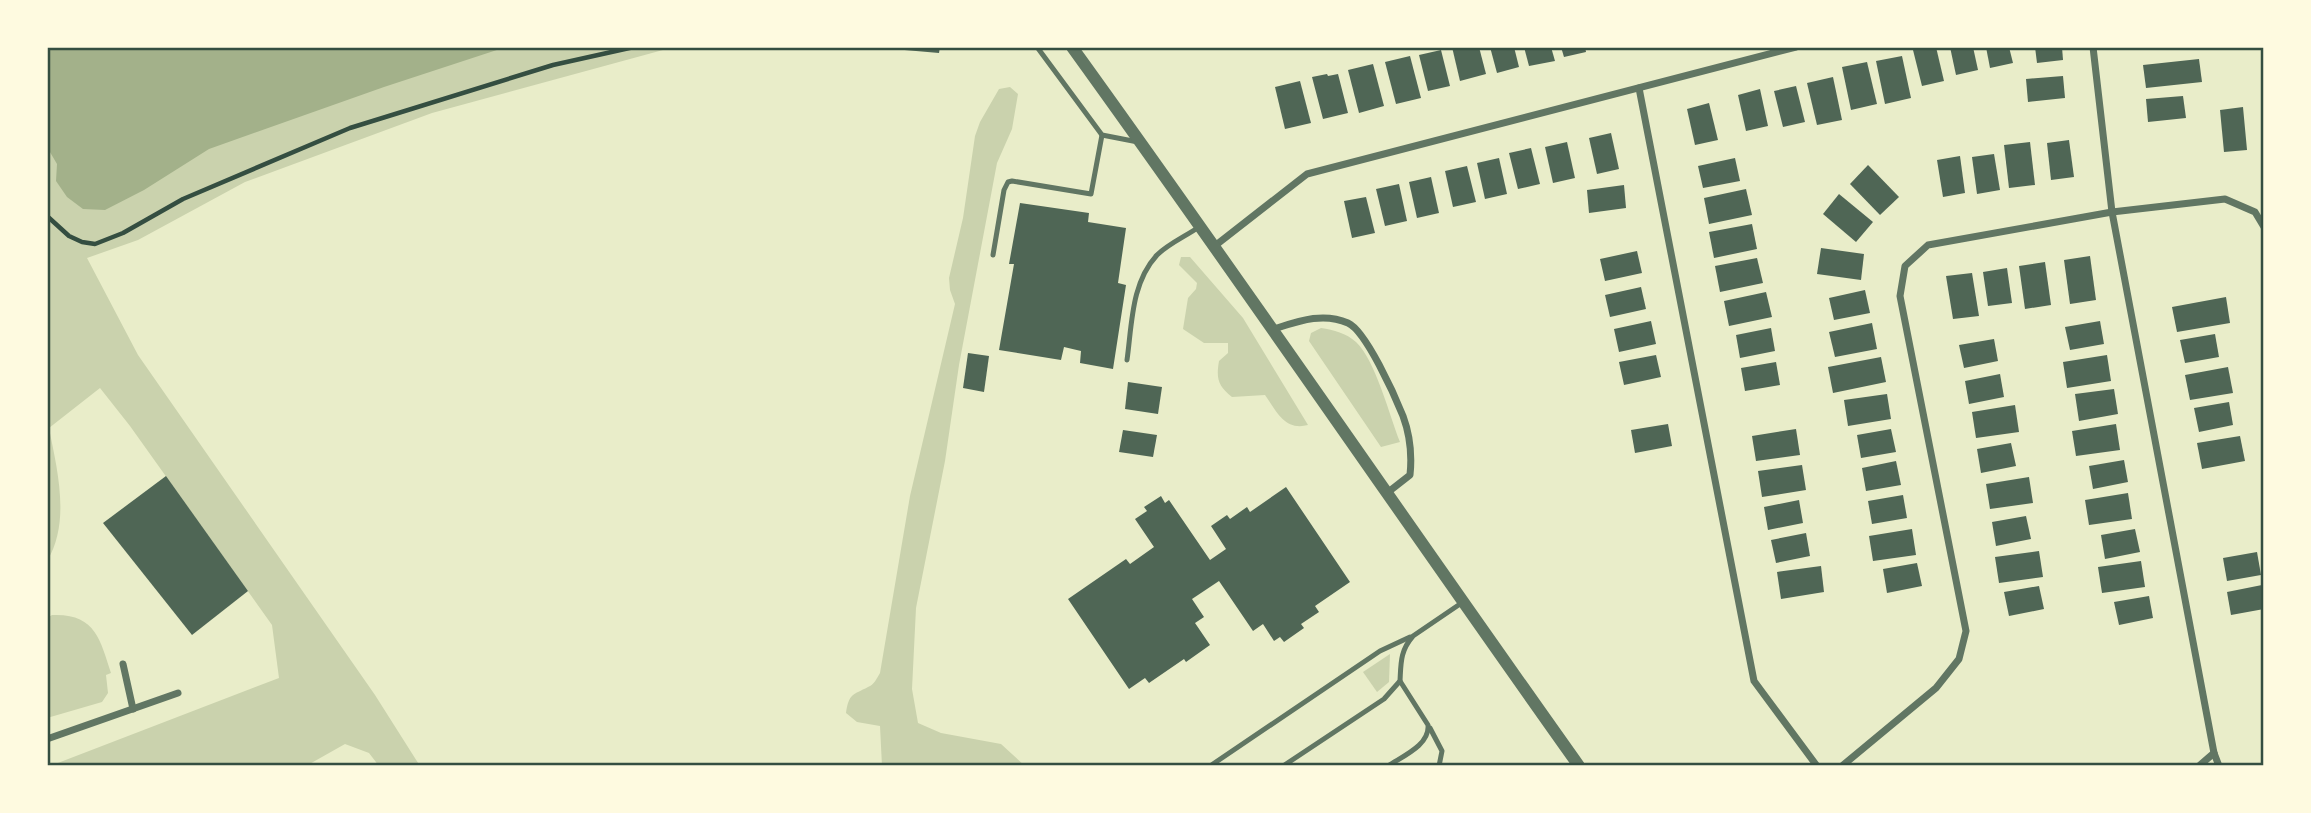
<svg xmlns="http://www.w3.org/2000/svg" width="2311" height="813" viewBox="0 0 2311 813" font-family="'PT Serif',serif">
  <style>
    .green { fill: #cad2ad }
    .water { fill: #a3b18a }
    .building { fill: #4f6655 }
    .lines { fill: none; stroke-linecap: round; stroke-linejoin: round }
    .path { stroke: #344e41; stroke-width: 4.5 }
    .service { stroke: #617663; stroke-width: 5 }
    .minor { stroke: #617663; stroke-width: 7 }
    .tertiary { stroke: #617663; stroke-width: 12 }
    .neatline { fill: none; stroke: #344e41; stroke-width: 2.5 }
  </style>
  <rect width="100%" height="100%" fill="#e9edc9"/>
  <g class="green">
    <path d="M47,47H674L432,113L245,182L138,240L87,258L138,355L375,695L420,766H379L369,753L345,744L306,766H50L279,678L272,625L130,426L100,388L49,428C57,469 71,522 47,561Z"/>
    <path d="M1010,87L1018,94L1012,129L997,163L959,365L945,461L916,608L912,689L918,723L941,733L1001,744L1025,766H882L880,726L857,722L846,713C849,693 853,695 868,687C874,685 877,678 880,673L910,496L955,304L950,290L949,278L963,218L975,136L980,122L999,89Z"/>
    <path d="M1181,257H1190L1243,318L1308,425C1285,431 1277,412 1265,395L1232,397C1218,386 1216,379 1219,361L1228,353V343H1204L1183,329L1188,298L1196,289L1197,283L1179,265Z"/>
    <path d="M1321,328C1334,330 1346,333 1356,342C1375,359 1390,417 1400,442L1381,447L1309,341L1311,333Z"/>
    <path d="M52,615C95,613 100,639 111,673L106,675L108,693L102,702L47,718V618Z"/>
    <path d="M1390,654L1389,682L1377,692L1363,672Z"/>
  </g>
  <path class="water" d="M47,47H506L384,87L209,149L144,190L105,210L83,209L67,197L56,181L57,164L47,147Z"/>
  <g class="building">
    <path d="M893,47H940L939,53L893,49Z"/>
    <path d="M1452,47H1479L1486,74L1460,81Z"/>
    <path d="M1490,47H1514L1519,67L1497,73Z"/>
    <path d="M1524,47H1551L1555,61L1529,66Z"/>
    <path d="M1561,47H1585L1586,52L1564,57Z"/>
    <path d="M1924,47H1936L1944,81L1922,86L1913,50Z"/>
    <path d="M1950,47H1973L1978,70L1956,75Z"/>
    <path d="M1986,47H2009L2013,63L1990,68Z"/>
    <path d="M2035,47H2062L2063,60L2037,63Z"/>
    <path d="M1441,50L1450,86L1428,91L1419,55Z"/>
    <path d="M1410,56L1421,98L1396,104L1385,62Z"/>
    <path d="M1902,56L1911,98L1885,104L1876,61Z"/>
    <path d="M2199,59L2202,82L2146,88L2143,65Z"/>
    <path d="M1867,62L1877,104L1851,110L1842,67Z"/>
    <path d="M1373,64L1384,106L1359,113L1348,70Z"/>
    <path d="M1327,74L1328,76L1338,74L1348,113L1323,119L1312,77Z"/>
    <path d="M2063,76L2065,98L2028,102L2026,79Z"/>
    <path d="M1833,77L1842,120L1817,125L1807,83Z"/>
    <path d="M1300,81L1311,123L1285,129L1275,87Z"/>
    <path d="M1796,86L1805,122L1783,127L1774,91Z"/>
    <path d="M1760,89L1768,126L1746,131L1738,95Z"/>
    <path d="M2183,96L2186,118L2148,122L2146,99Z"/>
    <path d="M1709,103L1718,140L1695,145L1687,109Z"/>
    <path d="M2243,107L2247,150L2224,152L2220,110Z"/>
    <path d="M1611,133L1619,169L1597,174L1589,138Z"/>
    <path d="M2069,140L2074,177L2051,180L2047,143Z"/>
    <path d="M1567,142L1575,178L1553,183L1545,147Z"/>
    <path d="M2030,142L2035,185L2009,188L2004,145Z"/>
    <path d="M1531,148L1540,184L1518,189L1509,153Z"/>
    <path d="M1994,154L2000,190L1977,194L1972,157Z"/>
    <path d="M1960,156L1965,193L1943,197L1937,160Z"/>
    <path d="M1499,158L1507,194L1485,199L1477,163Z"/>
    <path d="M1735,158L1740,181L1703,188L1698,166Z"/>
    <path d="M1868,165L1899,197L1880,215L1850,184Z"/>
    <path d="M1467,166L1476,202L1453,207L1445,171Z"/>
    <path d="M1431,177L1439,213L1417,218L1409,182Z"/>
    <path d="M1399,184L1407,221L1385,226L1376,189Z"/>
    <path d="M1624,185L1626,208L1589,213L1587,190Z"/>
    <path d="M1746,189L1752,215L1709,224L1704,198Z"/>
    <path d="M1839,194L1873,222L1856,242L1823,214Z"/>
    <path d="M1366,197L1375,233L1352,238L1344,201Z"/>
    <path d="M1020,203L1089,213L1088,222L1126,228L1118,283L1126,285L1113,369L1080,363L1081,351L1064,347L1061,360L999,350L1014,264H1009Z"/>
    <path d="M1752,224L1757,249L1714,258L1709,232Z"/>
    <path d="M1821,248L1864,254L1861,280L1817,274Z"/>
    <path d="M1637,251L1642,273L1605,281L1600,259Z"/>
    <path d="M2090,256L2096,300L2070,304L2064,260Z"/>
    <path d="M1757,258L1763,283L1720,292L1715,266Z"/>
    <path d="M2045,262L2051,305L2025,309L2019,266Z"/>
    <path d="M2007,268L2012,303L1988,306L1983,272Z"/>
    <path d="M1972,273L1979,316L1953,319L1946,276Z"/>
    <path d="M1641,287L1646,309L1610,317L1605,295Z"/>
    <path d="M1865,290L1870,313L1834,320L1829,298Z"/>
    <path d="M1766,292L1772,317L1729,326L1724,301Z"/>
    <path d="M2226,297L2230,323L2177,332L2172,307Z"/>
    <path d="M1651,321L1656,344L1619,352L1614,329Z"/>
    <path d="M2100,321L2104,344L2070,350L2065,327Z"/>
    <path d="M1872,323L1877,349L1835,357L1829,332Z"/>
    <path d="M1771,328L1775,351L1740,358L1736,335Z"/>
    <path d="M2215,334L2219,357L2185,363L2180,340Z"/>
    <path d="M1994,339L1998,361L1964,368L1959,345Z"/>
    <path d="M968,353L989,356L984,392L963,388Z"/>
    <path d="M1656,355L1661,377L1624,385L1619,362Z"/>
    <path d="M2107,355L2111,381L2067,388L2063,362Z"/>
    <path d="M1881,357L1886,382L1833,393L1828,367Z"/>
    <path d="M1776,362L1780,385L1745,391L1741,368Z"/>
    <path d="M2228,367L2233,393L2190,400L2185,375Z"/>
    <path d="M2000,374L2004,397L1969,404L1965,381Z"/>
    <path d="M1128,382L1162,387L1158,414L1125,409Z"/>
    <path d="M2114,389L2118,414L2079,421L2075,394Z"/>
    <path d="M1887,394L1891,419L1848,426L1844,400Z"/>
    <path d="M2229,402L2233,425L2199,432L2194,408Z"/>
    <path d="M2015,405L2019,432L1976,438L1972,412Z"/>
    <path d="M1668,424L1672,446L1635,453L1631,430Z"/>
    <path d="M2116,424L2120,450L2076,456L2072,431Z"/>
    <path d="M1796,429L1800,455L1756,461L1752,436Z"/>
    <path d="M1891,429L1896,452L1861,458L1857,435Z"/>
    <path d="M1123,430L1157,435L1153,457L1119,452Z"/>
    <path d="M2240,436L2245,461L2202,469L2197,443Z"/>
    <path d="M2011,443L2016,466L1981,473L1977,449Z"/>
    <path d="M2124,460L2128,482L2093,489L2089,466Z"/>
    <path d="M1896,461L1901,485L1866,491L1862,468Z"/>
    <path d="M1802,465L1806,490L1762,497L1758,471Z"/>
    <path d="M166,476L248,591L192,635L103,523Z"/>
    <path d="M2029,477L2033,503L1990,509L1986,484Z"/>
    <path d="M1286,487L1350,582L1315,606L1319,612L1301,624L1304,628L1284,642L1280,637L1274,641L1263,624L1253,631L1219,581L1192,599L1204,617L1195,623L1210,645L1186,662L1184,659L1149,683L1145,678L1129,689L1068,599L1126,559L1130,564L1154,547L1135,519L1147,511L1144,507L1161,496L1165,503L1169,500L1210,560L1226,549L1211,526L1227,515L1230,519L1247,507L1250,512Z"/>
    <path d="M2128,493L2132,519L2089,525L2085,500Z"/>
    <path d="M1903,495L1907,518L1872,524L1868,501Z"/>
    <path d="M1799,500L1803,523L1768,530L1764,507Z"/>
    <path d="M2026,516L2031,539L1996,546L1992,522Z"/>
    <path d="M1912,529L1916,555L1873,561L1869,536Z"/>
    <path d="M2135,529L2140,552L2105,559L2101,535Z"/>
    <path d="M1806,533L1810,556L1776,563L1771,540Z"/>
    <path d="M2039,551L2043,577L1999,583L1995,557Z"/>
    <path d="M2257,552L2261,575L2227,581L2223,558Z"/>
    <path d="M2141,561L2145,587L2102,593L2098,567Z"/>
    <path d="M1917,563L1922,586L1887,593L1883,569Z"/>
    <path d="M1821,566L1824,592L1781,599L1777,572Z"/>
    <path d="M2262,585L2264,609L2231,615L2227,592Z"/>
    <path d="M2039,586L2044,609L2009,616L2004,592Z"/>
    <path d="M2149,596L2153,618L2119,625L2114,602Z"/>
  </g>
  <g class="lines">
    <path class="path" d="M47,216L69,236L82,242L95,244L123,233L183,199L350,128L553,65L634,47"/>
    <g class="service">
      <path d="M1037,47L1102,135L1138,142"/>
      <path d="M993,255L1004,190L1008,182L1012,181L1091,194L1102,135"/>
      <path d="M1127,360C1132,325 1131,283 1157,255C1168,244 1186,236 1199,227"/>
      <path d="M1430,728L1442,751L1439,766"/>
      <path d="M1210,766L1380,651L1410,637"/>
      <path d="M1283,766L1384,699L1400,681C1401,663 1400,651 1413,636L1463,602"/>
      <path d="M1388,766C1403,756 1430,745 1428,725L1400,681"/>
    </g>
    <g class="minor">
      <path d="M2093,47L2112,212L2214,753L2219,766"/>
      <path d="M1639,88L1754,681L1817,766"/>
      <path d="M1216,245L1307,174L1796,47"/>
      <path d="M1274,329C1299,321 1323,312 1348,323C1366,331 1395,396 1403,416C1410,435 1412,456 1410,475L1387,493"/>
      <path d="M123,664L133,709"/>
      <path d="M47,739L178,693"/>
      <path d="M1842,766L1936,688L1959,659L1966,631L1900,296L1905,266L1928,245L2112,212L2225,199L2255,212L2264,227"/>
      <path d="M2199,766L2214,753"/>
    </g>
    <path class="tertiary" d="M1072,47C1244,285 1409,527 1579,766"/>
  </g>
  <rect width="2311" height="813" fill="none" stroke="#fefae0" stroke-width="98"/>
  <rect x="49" y="49" width="2213" height="715" class="neatline"/>
</svg>
